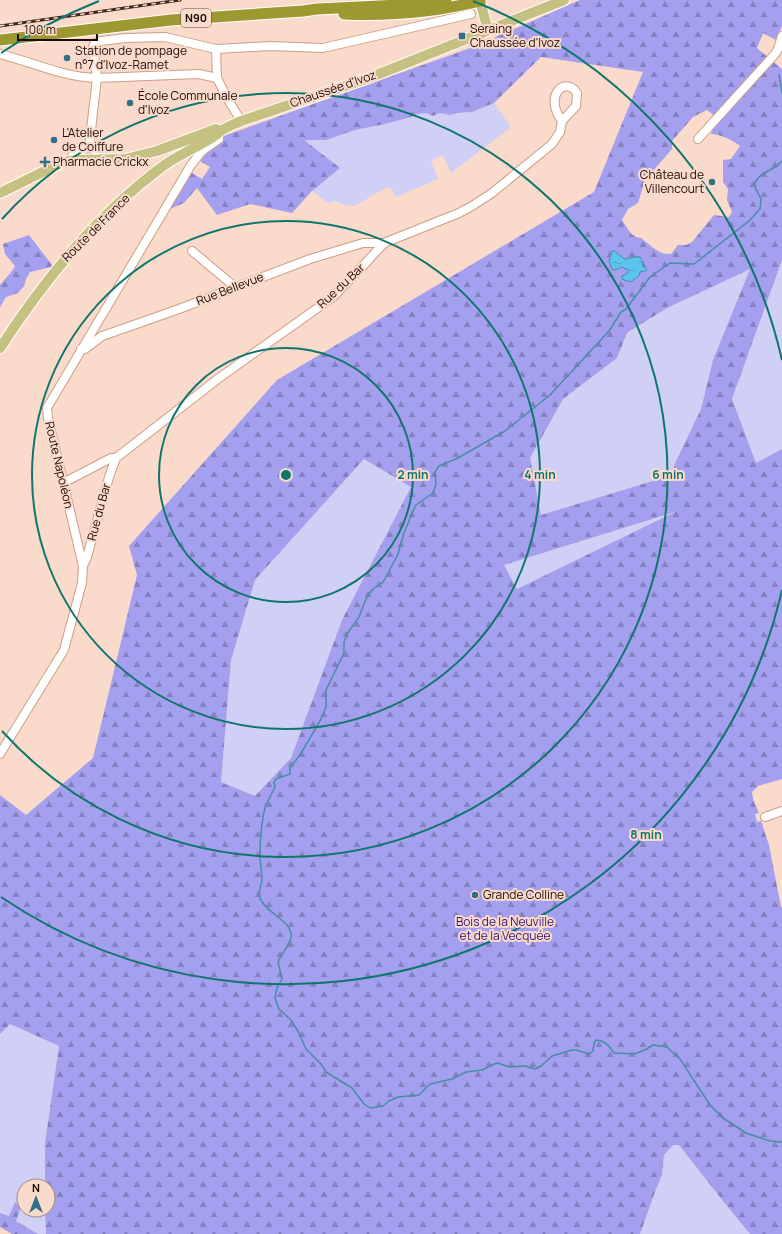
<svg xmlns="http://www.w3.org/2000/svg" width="782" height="1234" viewBox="0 0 782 1234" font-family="Manrope,sans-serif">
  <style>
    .green { fill: #d0cff6 }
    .forest { fill: url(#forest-firs); fill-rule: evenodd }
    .water { fill: url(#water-ripples); stroke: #488da7 }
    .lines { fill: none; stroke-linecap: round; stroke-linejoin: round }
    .stream { stroke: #488da7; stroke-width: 1.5 }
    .minor-casing { stroke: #ce9d86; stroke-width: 10 }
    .major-casing { stroke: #fff; stroke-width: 12 }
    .highway-casing { stroke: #fff; stroke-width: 13 }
    .minor { stroke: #fff; stroke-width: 8 }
    .major { stroke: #c4c182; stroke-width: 10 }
    .highway { stroke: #9d982f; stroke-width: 11 }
    .rail-casing { stroke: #3b271f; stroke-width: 3 }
    .rail { stroke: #fadacb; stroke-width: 1.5; stroke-dasharray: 4.5; stroke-linecap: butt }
    .ring { fill: none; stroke: #0f766e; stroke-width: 2 }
    .poi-dot { fill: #336f86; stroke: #fadacb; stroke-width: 1.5 }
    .labels { text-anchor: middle; stroke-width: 4; stroke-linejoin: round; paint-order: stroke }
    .shield { fill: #fadacb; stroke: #5f4940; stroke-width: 1 }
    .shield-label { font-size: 11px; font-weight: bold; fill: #1c0b04 }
    .poi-label { font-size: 12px; fill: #1c0b04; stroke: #fadacb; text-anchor: start }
    .street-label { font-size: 12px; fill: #1c0b04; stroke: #fadacb }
    .park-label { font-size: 12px; fill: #2f1772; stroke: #fadacb }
    .centre { fill: #0f766e; stroke: #fadacb; stroke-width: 2 }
    .ring-label { font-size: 12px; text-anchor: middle; font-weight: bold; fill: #0f766e; stroke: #fadacb; stroke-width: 4; stroke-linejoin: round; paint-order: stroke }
  </style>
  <defs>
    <pattern id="forest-firs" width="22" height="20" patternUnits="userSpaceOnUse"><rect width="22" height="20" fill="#a49fee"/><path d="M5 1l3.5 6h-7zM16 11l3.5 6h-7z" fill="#8580bf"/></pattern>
    <pattern id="water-ripples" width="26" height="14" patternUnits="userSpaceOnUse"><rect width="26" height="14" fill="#5bc5ed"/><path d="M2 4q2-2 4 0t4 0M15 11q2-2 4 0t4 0" fill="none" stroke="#4fa8ca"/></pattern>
  </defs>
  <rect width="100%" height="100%" fill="#fadacb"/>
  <g class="green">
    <path d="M494,103L511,127L451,173L443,155L431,161L438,179L396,197L390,187L385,188L355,206L344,205L336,201L328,203L312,191L339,168L303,140H326L355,130L385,124L411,117L417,114L427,113L432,116L440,113L450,115L456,113L472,112Z"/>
    <path d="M782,260V449L756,464L732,399Z"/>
    <path d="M750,268L713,360L701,409L669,476L541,515L530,458L563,399L617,358L627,334L667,308Z"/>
    <path d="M364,459L411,487L342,620L291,758L255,796L221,782L231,660L255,580Z"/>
    <path d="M679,511L517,589L504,565Z"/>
    <path d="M10,1024L59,1046L45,1143V1186H24V1210H45L46,1234H38L15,1221V1202L9,1216L0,1213V1034Z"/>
    <path d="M673,1145H679L723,1201L750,1234H640L655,1192L662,1175L664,1155Z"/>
  </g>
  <g class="forest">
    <path d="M580,0H782V26L776,40L763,33L757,48L782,69V260L732,399L756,463L782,449V779L758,786L752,792L753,799L759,813L755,814L757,822L761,821L769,845L781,907H782V1234H750L723,1201L679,1145H673L664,1155L662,1175L655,1192L640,1234H46L45,1210H48V1186H45V1143L59,1046L10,1024L0,1034V795L26,815L93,758L137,575L129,546L277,380L594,192L643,72L541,57L494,103L472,112L456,113L450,115L440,113L432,116L427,113L417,114L411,117L385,124L355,130L326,140H304L340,168L312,191L292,213L250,204L217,215L197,188L184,203L170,209L192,173L202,179L210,167L200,161L221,137L473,47ZM707,110L716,117L711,134C723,135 730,139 740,146L731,159L723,160V182L728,189L727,200L732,212L729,217L714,215L692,242L686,245H678L671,254C659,255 650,245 641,238C631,238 628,228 622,220L628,209L638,203L645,180L672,149V141L693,117ZM750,269L713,360L701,409L669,476L541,515L530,458L563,399L617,358L627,333L667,308ZM364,459L411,487L342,620L291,758L255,796L221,782L231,660L255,580ZM675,512L517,589L504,565Z"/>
    <path d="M29,235L52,265L51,267L30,272L26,279L24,286L18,293L6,297L0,307V285L12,271L15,266L5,254L3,244Z"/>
    <path d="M15,1202L21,1207L16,1221L38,1234H12L0,1227V1213L9,1216Z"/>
  </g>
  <path class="water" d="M612,251H615L624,259L635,257H640L642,260L643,267H645L647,270L640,272L639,276L630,282L622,279V276L628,273V270L622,267L615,270L612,269L609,261Z"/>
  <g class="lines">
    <g class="stream">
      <path d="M779,75L782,93"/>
      <path d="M782,161L777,166L761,175L755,182V187L761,199L760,209L749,221L694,264L670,263L650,277L626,309L621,312L609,331L550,395L505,431L458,458L439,466L435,472L436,484L433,493L416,505L413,511L404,533L398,554L387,575L383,582L372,590L366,599L359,617L347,634L344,642V653L326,690V707L320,721L300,755L290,768V774L276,779L274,782L275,787L267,803L266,804C261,821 260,838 260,856C260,864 262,872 262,880C261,887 258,891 260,898C265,913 294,921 291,938C289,946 281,954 278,962L282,979L277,988L275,998L279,1009L291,1020L299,1033L306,1049L321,1064L326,1072L352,1088L364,1104L370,1108L383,1106L389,1101L398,1097L419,1095L430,1084L452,1079L466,1072L482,1070L494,1064L498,1063L509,1067L525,1066L535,1069L541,1066L552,1056L572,1050H576L589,1054L593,1051L594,1043L596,1040C606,1041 609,1046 614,1053L634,1054L645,1050L653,1045L667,1047L680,1059L710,1105L723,1118L746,1133L770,1141L782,1142"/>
    </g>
    <defs>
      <g id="minor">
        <path d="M216,49L217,78"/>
        <path d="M0,54C32,62 63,77 97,78L93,46L95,43L101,41L126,38L165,37L216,49L270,46L323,48L471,14"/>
        <path d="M698,139L775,54L778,49L782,36"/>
        <path d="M89,147L97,78L199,74L217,78L227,98L241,121"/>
        <path d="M71,160L72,156L89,147L102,155L104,160"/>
        <path d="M192,251L235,287"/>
        <path d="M81,349H85L102,336L108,334L179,309L310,259L363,243H384"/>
        <path d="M116,458L219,378L333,297L362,267L384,243L459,213L472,206L492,193L552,144L560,132L562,121L576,106L577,93C565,75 543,96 562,121"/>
        <path d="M63,483L111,458H116L109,477L87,557L83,566"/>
        <path d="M0,754L64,650L82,583L83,566L48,418L47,408L191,165L202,151L219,139L217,134"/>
        <path d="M765,817L782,811"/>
      </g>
      <g id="major">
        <path d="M480,1L488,30"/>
        <path d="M0,193L63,162L77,160L125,159L157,151L216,129L217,134"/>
        <path d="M0,348C45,279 96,216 163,166C178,155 196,148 213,137C216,135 219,132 222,130C228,126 235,124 241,121L369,78L564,0"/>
      </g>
      <g id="highway">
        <path d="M344,14C389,16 436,12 480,1V0"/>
        <path d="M0,40L171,20L303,11L317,9L400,5L446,0"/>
      </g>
    </defs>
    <use href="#minor" class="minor-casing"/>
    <use href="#major" class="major-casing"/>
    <use href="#highway" class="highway-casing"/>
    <use href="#minor" class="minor"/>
    <use href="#major" class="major"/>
    <use href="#highway" class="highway"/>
    <defs>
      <path id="rail" d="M0,26L180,0"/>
    </defs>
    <use href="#rail" class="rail-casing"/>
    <use href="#rail" class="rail"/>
  </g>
  <g class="ring">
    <circle cx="286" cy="475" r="127"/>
    <circle cx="286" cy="475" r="254"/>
    <path d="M2 219A382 382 0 1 1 2 731"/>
    <path d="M782 590A509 509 0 0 1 1 897M1 53A509 509 0 0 1 99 1M473 1A509 509 0 0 1 782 360"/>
  </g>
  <g class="poi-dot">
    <rect x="458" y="32" width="8" height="8" rx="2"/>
    <circle cx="67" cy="58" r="4"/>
    <circle cx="130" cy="103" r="4"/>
    <circle cx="54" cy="140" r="4"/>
    <path d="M43 156h4v4h4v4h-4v4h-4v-4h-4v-4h4z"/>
    <circle cx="712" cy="182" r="4"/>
    <circle cx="475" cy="895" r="4"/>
  </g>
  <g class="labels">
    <rect class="shield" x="181" y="9" width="30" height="18" rx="3"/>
    <g class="shield-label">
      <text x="196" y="22">N90</text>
    </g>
    <g class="poi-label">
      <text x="470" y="33">Seraing<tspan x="470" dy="14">Chaussée d'Ivoz</tspan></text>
      <text x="75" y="55">Station de pompage<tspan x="75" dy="14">n°7 d'Ivoz-Ramet</tspan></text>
      <text x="138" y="100">École Communale<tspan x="138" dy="14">d'Ivoz</tspan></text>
      <text x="62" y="137">L'Atelier<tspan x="62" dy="14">de Coiffure</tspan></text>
      <text x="53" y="166">Pharmacie Crickx</text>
      <text x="704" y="179" text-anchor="end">Château de<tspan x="704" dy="14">Villencourt</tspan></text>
      <text x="483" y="899">Grande Colline</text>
    </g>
    <g class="street-label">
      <text transform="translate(333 89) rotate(-19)" y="4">Chaussée d'Ivoz</text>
      <text transform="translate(96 228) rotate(-45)" y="4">Route de France</text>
      <text transform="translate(341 286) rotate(-43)" y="4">Rue du Bar</text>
      <text transform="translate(230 289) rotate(-21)" y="4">Rue Bellevue</text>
      <text transform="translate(59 465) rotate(77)" y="4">Route Napoléon</text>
      <text transform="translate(99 512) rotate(-75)" y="4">Rue du Bar</text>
    </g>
    <g class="park-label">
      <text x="505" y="926">Bois de la Neuville<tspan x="505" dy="14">et de la Vecquée</tspan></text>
    </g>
  </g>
  <circle cx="286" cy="475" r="6" class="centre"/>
  <g class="ring-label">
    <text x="413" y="479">2 min</text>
    <text x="540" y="479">4 min</text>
    <text x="668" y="479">6 min</text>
    <text x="646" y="839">8 min</text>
  </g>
  <g transform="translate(36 1198)"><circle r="19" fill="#fadacb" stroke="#a1877b"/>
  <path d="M0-3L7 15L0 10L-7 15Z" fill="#336f86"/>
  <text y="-6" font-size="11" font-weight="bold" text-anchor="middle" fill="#1c0b04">N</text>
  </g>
  <path d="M18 34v6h79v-6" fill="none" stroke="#1c0b04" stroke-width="2"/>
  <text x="24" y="34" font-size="12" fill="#1c0b04" stroke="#fadacb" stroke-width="3" paint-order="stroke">100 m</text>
</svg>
